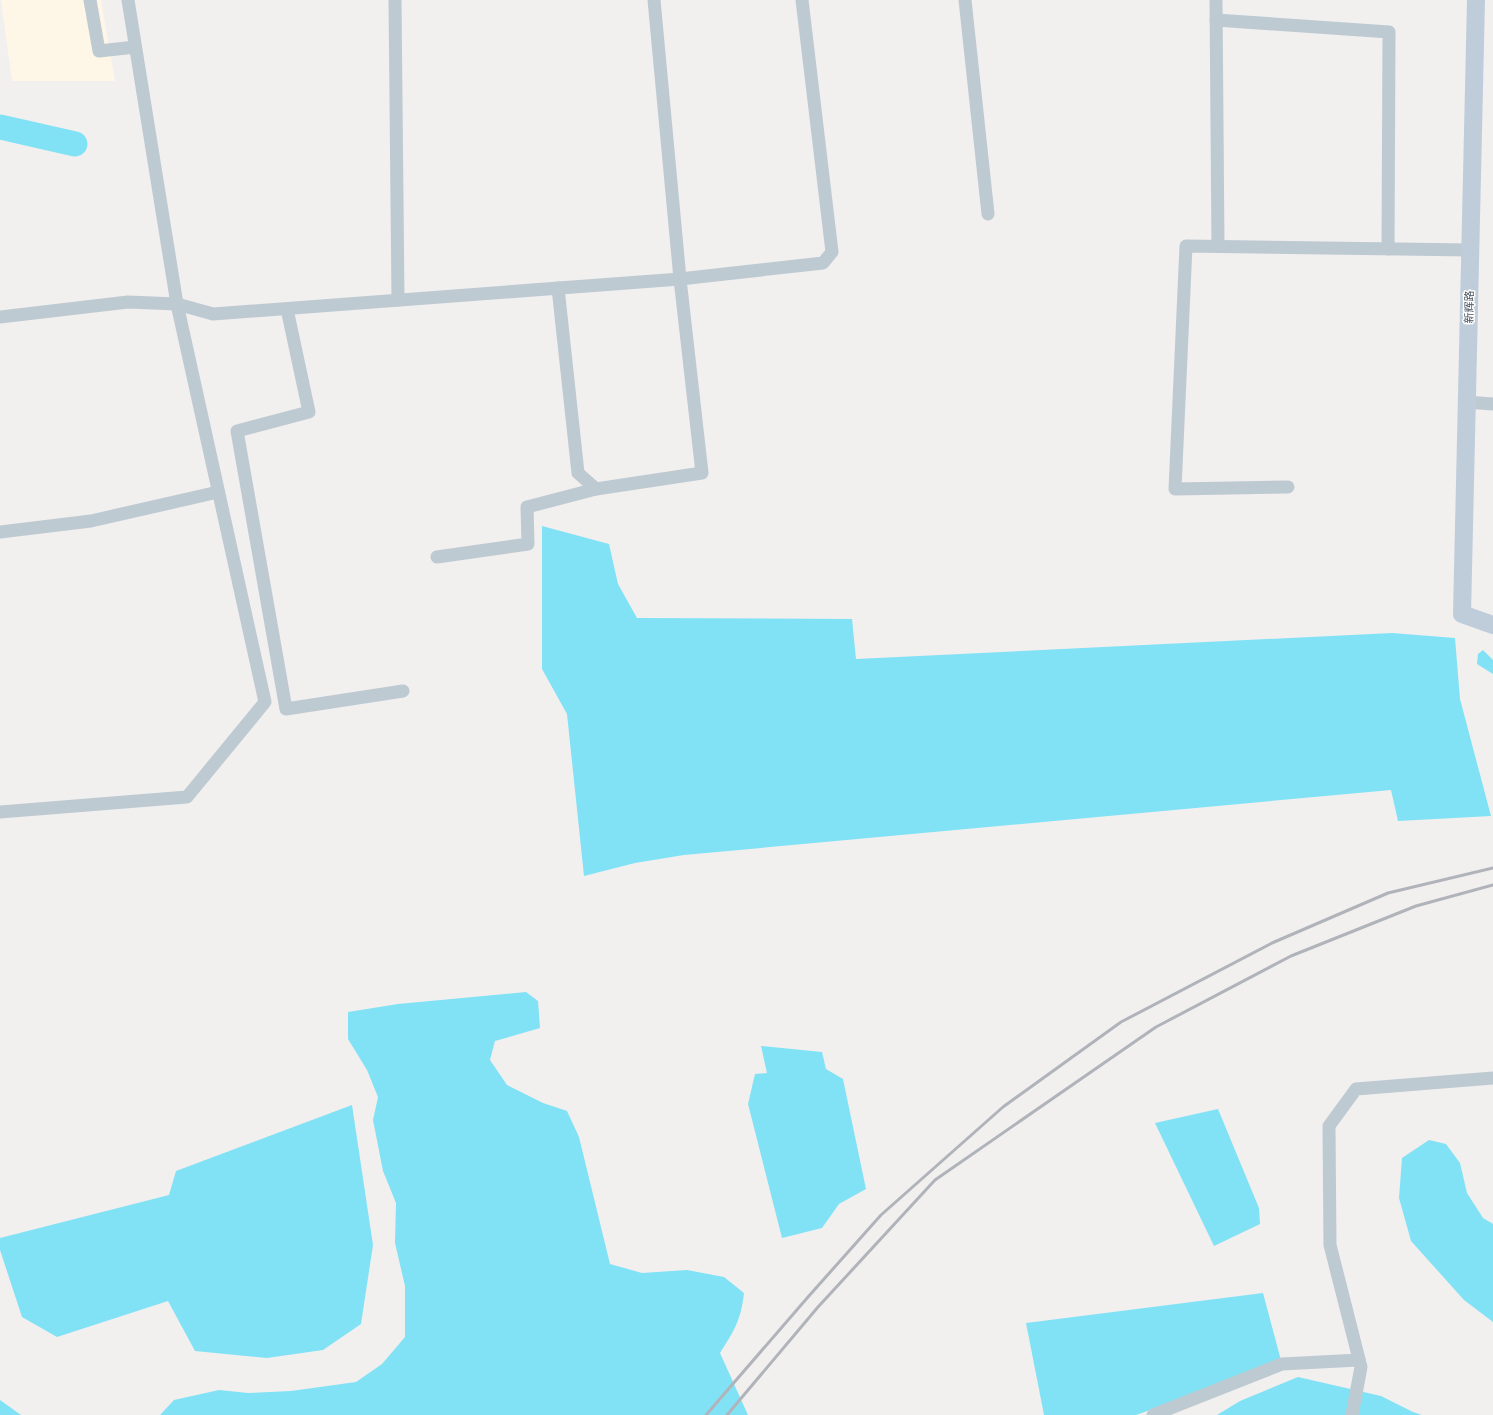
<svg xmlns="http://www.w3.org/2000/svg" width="1493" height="1415" viewBox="0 0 1493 1415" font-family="'DM Sans','Noto Sans SC',sans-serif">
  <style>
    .commercial { fill: #fef6e6 }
    .water { fill: #81e2f5 }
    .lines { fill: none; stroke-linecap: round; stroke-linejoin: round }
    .river { stroke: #81e2f5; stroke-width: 25 }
    .street { stroke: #becad2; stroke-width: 13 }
    .secondary { stroke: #bfcdda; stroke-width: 18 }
    .rail { stroke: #b0b4ba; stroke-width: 3 }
    .labels { text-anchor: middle; stroke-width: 3; stroke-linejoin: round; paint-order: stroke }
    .street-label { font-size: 11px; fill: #45535e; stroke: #fff }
  </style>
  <rect width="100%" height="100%" fill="#f2efef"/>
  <path class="commercial" d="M1,0H101L115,81H12Z"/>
  <g class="water">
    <path d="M542,526L609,544L618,584L637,618L852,619L856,659L1392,633L1455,638L1460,699L1491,816L1398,821L1391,790L684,855L635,863L584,876L567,714L542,669Z"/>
    <path d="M1483,650L1493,660V674L1477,664L1478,654Z"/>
    <path d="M526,992L538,1001L540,1028L495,1041L490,1060L507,1085L543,1103L567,1111L579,1137L610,1264L642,1273L687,1270L724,1277L744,1293C741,1320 734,1331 720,1353L748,1415H160L174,1400L219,1390L248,1393L291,1391L356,1382L382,1364L405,1337V1286L395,1243L396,1203L383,1171L373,1120L378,1097L367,1070L348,1039V1012L398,1004Z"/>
    <path d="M761,1046L822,1052L826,1069L843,1079L866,1189L839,1204L822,1228L782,1238L748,1104L755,1074L767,1073Z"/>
    <path d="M352,1105L373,1245L361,1324L323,1350L267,1358L195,1351L168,1301L57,1337L22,1317L0,1250V1238L169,1195L176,1171Z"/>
    <path d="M1218,1109L1259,1208L1260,1224L1214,1246L1155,1123Z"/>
    <path d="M1429,1140L1446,1144L1460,1163L1467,1193L1483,1218L1493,1224V1322L1464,1300L1411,1241L1399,1198L1402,1158Z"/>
    <path d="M1263,1293L1282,1364L1136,1415H1044L1026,1323Z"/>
    <path d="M1298,1377L1381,1396L1413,1412L1422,1415H1217L1240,1401Z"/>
    <path d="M0,1400L21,1415H0Z"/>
  </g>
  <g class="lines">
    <path class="river" d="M0,127L75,144"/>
    <g class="street">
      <path d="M90,0L99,51L135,47"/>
      <path d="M395,0L398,300"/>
      <path d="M965,0L988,214"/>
      <path d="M1216,0L1218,246"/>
      <path d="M1216,20L1389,32L1388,249"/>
      <path d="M558,288L578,473L596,489"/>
      <path d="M287,309L309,412L237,431L286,709L403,691"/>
      <path d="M0,317L128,302L177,304L213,314L680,279L823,263L832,252L802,0"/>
      <path d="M1466,402L1493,404"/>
      <path d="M1288,487L1175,489L1186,246L1470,250"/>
      <path d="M0,532L91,521L218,492"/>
      <path d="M437,557L528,544L527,507L596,489L702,473L680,279L654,0"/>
      <path d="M0,812L187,797L265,702L177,304L128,0"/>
      <path d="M1153,1415L1282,1364L1359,1360"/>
      <path d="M1352,1415L1361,1367L1330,1245L1329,1126L1356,1089L1493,1078"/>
    </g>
    <path class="secondary" d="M1476,0L1462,614L1493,625"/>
    <g class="rail">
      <path d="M706,1415L808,1297L881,1215L1003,1107L1121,1022L1272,943L1388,893L1493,868"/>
      <path d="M727,1415L818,1307L935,1180L1156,1027L1291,956L1416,906L1493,885"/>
    </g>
  </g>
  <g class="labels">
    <g class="street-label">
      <text transform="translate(1469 307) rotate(-89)" y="4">新辉路</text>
    </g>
  </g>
</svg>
